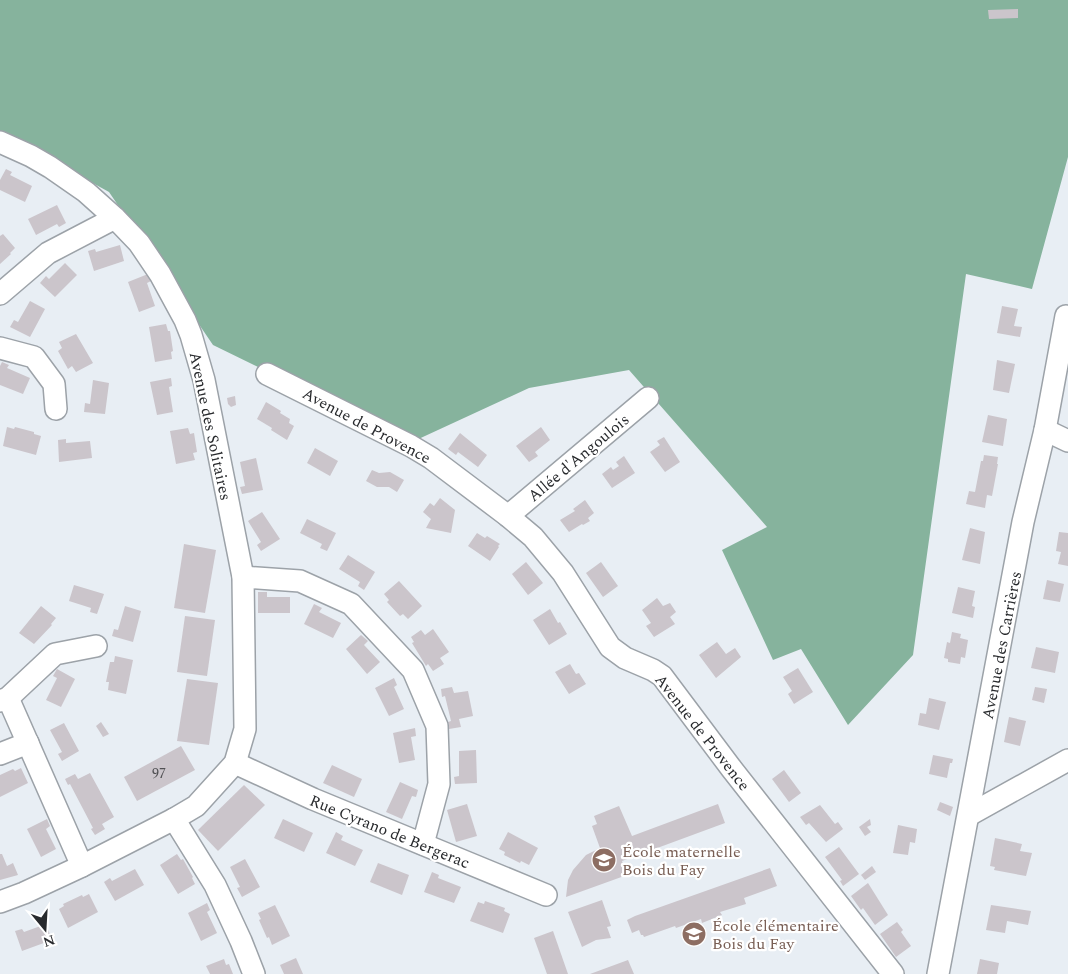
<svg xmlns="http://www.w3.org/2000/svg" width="1068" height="974" viewBox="0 0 1068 974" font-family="Spectral,serif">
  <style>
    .forest { fill: #86b39d }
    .building { fill: #cbc5cb }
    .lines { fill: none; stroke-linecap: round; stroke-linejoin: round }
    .minor-casing { stroke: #9ca2a8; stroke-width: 24 }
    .minor { stroke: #fff; stroke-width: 21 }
    .labels { text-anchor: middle; stroke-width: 4.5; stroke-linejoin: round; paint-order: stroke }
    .number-label { font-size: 14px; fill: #515154 }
    .street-label { font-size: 16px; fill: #282a2d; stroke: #fff }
    .education-label { font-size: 16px; fill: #785e54; stroke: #fff; text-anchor: start }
  </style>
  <rect width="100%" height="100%" fill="#e8eef4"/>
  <path class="forest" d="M0,0H1068V157L1032,289L966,274L913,655L848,725L801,649L773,660L722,550L767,527L629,370L529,388L412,442L213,345L109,192L0,132Z"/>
  <g class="building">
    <path d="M1018,9V18L989,19L988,10Z"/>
    <path d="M6,169L12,172L10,175L32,186L25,202L0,190V180Z"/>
    <path d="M57,205L66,223L59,227L57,224L36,235L28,219Z"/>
    <path d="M3,234L15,248L10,253L11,254L0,264V236Z"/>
    <path d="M120,245L124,261L94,271L88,251L95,249L96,252Z"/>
    <path d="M65,263L77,275L55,297L40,283L46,276L49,279Z"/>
    <path d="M148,274L151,281L147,283L155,306L139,312L128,282Z"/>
    <path d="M30,301L45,309L30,337L10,327L14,320L18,322Z"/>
    <path d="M1002,306L1018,309L1014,326L1022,327L1020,337L997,333Z"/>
    <path d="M166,324L168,331H170L173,351L171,352L172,359L155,362L149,327Z"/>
    <path d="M76,334L93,363L76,372L72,366L68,369L58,351L62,348L59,342Z"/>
    <path d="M997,360L1015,364L1009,393L993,390Z"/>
    <path d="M2,362L9,365L7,368L30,378L23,394L0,385V366Z"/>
    <path d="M171,378L172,386L169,387L173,412L157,415L150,382Z"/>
    <path d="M93,380L109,383L105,414L84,412L85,403L90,404Z"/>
    <path d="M235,396L236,405L231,407L228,404L227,398Z"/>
    <path d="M266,402L281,411L280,413L290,419L289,423L294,426L287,440L271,430L272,428L257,419Z"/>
    <path d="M988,415L1007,419L1003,446L982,442Z"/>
    <path d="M7,427L14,429L15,427L34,432V434L41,436L36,455L3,446Z"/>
    <path d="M541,427L550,440L535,452L538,456L529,462L516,446Z"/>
    <path d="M188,428L190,434L194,433L197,452L193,453L195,460L176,464L170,431Z"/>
    <path d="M460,433L487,455L478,467L458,452L456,455L448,449Z"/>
    <path d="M664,437L680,462L665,472L650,452L660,445L657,441Z"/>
    <path d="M66,439V443L90,441L92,458L59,462L58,440Z"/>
    <path d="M315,448L338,461L330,476L307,463Z"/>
    <path d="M984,455L998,457L997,464H998L992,496L987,495L985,508L966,504L969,491L975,492L981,461H983Z"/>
    <path d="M624,456L635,473L612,488L602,474L611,467L613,470L619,466L616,462Z"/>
    <path d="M256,458L263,490L242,494L240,487L245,486L240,462Z"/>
    <path d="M372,470L379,473L390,472L404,480L397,492L389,487H377L366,481Z"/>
    <path d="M440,498L455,510L451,533L426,528L431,519L423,512L430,503L434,506Z"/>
    <path d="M585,500L594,513L588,518L590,521L583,525L582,524L569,532L560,520L575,511L573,509Z"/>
    <path d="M262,512L280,539L261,551L257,545L261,542L248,521Z"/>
    <path d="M307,519L336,533L327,551L320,548L322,544L300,533Z"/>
    <path d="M970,528L985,532L980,564L962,560Z"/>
    <path d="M1059,532L1068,533V566L1058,564L1061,552L1056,551Z"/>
    <path d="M477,533L485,538L487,536L500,544L498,546L499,547L490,561L468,546Z"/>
    <path d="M184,544L216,550L205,613L174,608Z"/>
    <path d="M348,555L375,572L364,590L358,586L360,582L339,569Z"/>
    <path d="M526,562L543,583L528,595L512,574Z"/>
    <path d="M601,562L618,586L603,597L586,573Z"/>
    <path d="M1047,580L1064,584L1060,602L1043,599Z"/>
    <path d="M399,581L422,606L408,619L403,614L400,616L387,602L389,600L384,594Z"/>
    <path d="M74,585L104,594L97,614L90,612L91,608L69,601Z"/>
    <path d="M958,587L975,591L972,606L975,607L973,618L952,613Z"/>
    <path d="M258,592H267V597H290V613H258Z"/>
    <path d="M657,598L663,606L670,603L676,612L670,617L675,624L654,637L646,626L651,623L642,610Z"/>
    <path d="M314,604L322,608L319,612L341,623L333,638L304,624Z"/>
    <path d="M41,606L56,618L51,624L52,625L34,644L19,633Z"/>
    <path d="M125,606L141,611L133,642L112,636L114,629L118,630Z"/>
    <path d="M550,609L558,623L560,622L567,634L549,645L533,620Z"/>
    <path d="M185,616L215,620L207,676L177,672Z"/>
    <path d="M433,629L449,652L440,658L444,664L433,671L428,664L426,666L412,643L414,642L411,637L421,630L425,635Z"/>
    <path d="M952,632L961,634L960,638L968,640L965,658L961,657L960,664L948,662V659L944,658L947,642L950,643Z"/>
    <path d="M361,635L368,641L364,645L380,662L367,674L346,649Z"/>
    <path d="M717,642L726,654L735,648L741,657L716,678L699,655Z"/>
    <path d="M1036,647L1059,652L1055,673L1031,668Z"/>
    <path d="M115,656L133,660L126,694L108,690L109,682H106L110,662H114Z"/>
    <path d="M570,664L576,674L579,673L586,684L569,694L555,672Z"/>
    <path d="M798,668L813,692L794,704L788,694L792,691L783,677Z"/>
    <path d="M57,669L75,679L61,707L46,700L57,678L53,676Z"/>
    <path d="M394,678L397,685L394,687L404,709L389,716L375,688Z"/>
    <path d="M187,679L218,683L209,745L177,741Z"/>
    <path d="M452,687L454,693L468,691L473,716L459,719L461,727L449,729L448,722L451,721L445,696L442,697L441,689Z"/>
    <path d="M1035,687L1047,689L1044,703L1032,700Z"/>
    <path d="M929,698L946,702L939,730L918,725L920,713L926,714Z"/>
    <path d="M1009,717L1026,721L1020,746L1004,742Z"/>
    <path d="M101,722L109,734L103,737L96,726Z"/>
    <path d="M64,723L79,751L62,761L58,754L62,752L50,730Z"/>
    <path d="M415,728L416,736L411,737L415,760L399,763L393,733Z"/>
    <path d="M181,746L195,770L137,801L124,777Z"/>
    <path d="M476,750L477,783L455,784L454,777L459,776V751Z"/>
    <path d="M933,755L953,759L952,763H950L947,778L929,774Z"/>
    <path d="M332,765L362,779L354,797L323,783Z"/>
    <path d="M21,768L28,783L0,797V775L13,769L15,771Z"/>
    <path d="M784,770L801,793L789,802L772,779Z"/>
    <path d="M90,773L114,817L102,824L105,829L95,835L91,829L93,828L70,784L68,785L65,779L75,774L78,779Z"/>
    <path d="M400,782L418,790L416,797L412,796L402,819L386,812Z"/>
    <path d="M244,785L265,805L218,851L198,830Z"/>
    <path d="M940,802L953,807L950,816L937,810Z"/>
    <path d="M467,804L477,836L456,842L447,810Z"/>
    <path d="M718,804L725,823L622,861L627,875L566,897L568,880L573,870L586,855L600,848L592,826L597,824L594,816L619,806L632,836Z"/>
    <path d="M820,805L835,824L838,822L843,829L826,842L809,823L806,825L800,817Z"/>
    <path d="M47,819L50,826L46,829L56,849L41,857L27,829Z"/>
    <path d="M283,819L313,833L304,852L274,838Z"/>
    <path d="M870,819L871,825L867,827L871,832L865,836L859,827Z"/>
    <path d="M898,825L917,829L915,843L910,842L908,855L893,853Z"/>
    <path d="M336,832L343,836L341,840L363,850L355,866L326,853Z"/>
    <path d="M508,832L538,848L529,865L521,861L520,863L504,855L505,852L499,849Z"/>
    <path d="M995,838L1022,844L1020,851L1032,853L1026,876L994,870L995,867L990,866Z"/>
    <path d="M839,847L859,874L843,886L840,881L842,880L825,857Z"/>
    <path d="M0,854H2L7,866L13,863L18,875L0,880Z"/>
    <path d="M177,854L181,860L183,859L193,877L192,878L195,884L178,894L160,865Z"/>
    <path d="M245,859L260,887L242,897L237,888L240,887L230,867Z"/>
    <path d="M378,863L409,875L402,895L370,882Z"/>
    <path d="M872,866L876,872L865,880L861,875Z"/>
    <path d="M770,868L777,886L744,898L746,904L720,912L722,915L702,923L701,919L676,928L675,926L644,937L643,935H641L639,930L632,933L627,920L635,916Z"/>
    <path d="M135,869L144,885L115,901L104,882L110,878L112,881Z"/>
    <path d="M432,872L439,875L438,878L461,887L454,903L424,892Z"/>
    <path d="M868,883L888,915L875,925L863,908L861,910L851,896Z"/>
    <path d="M89,894L98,912L68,928L59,909L64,906L63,904L82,895L83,897Z"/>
    <path d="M602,900L611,926L607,927L611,938L596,940L582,947L568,912Z"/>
    <path d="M485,901L505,908L504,911L510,914L503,933L470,921L478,902L484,904Z"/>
    <path d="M207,903L210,910L207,912L217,933L201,941L188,913Z"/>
    <path d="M275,905L290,936L272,945L269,937L267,938L259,920L261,919L258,913Z"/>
    <path d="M991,905L1031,911L1028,925L1007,921L1005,933L986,930Z"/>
    <path d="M897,922L903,930L901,932L911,946L896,957L880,934Z"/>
    <path d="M46,924L52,940L22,951L15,931L22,929L24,932Z"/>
    <path d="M553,931L568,974H547L534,938Z"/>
    <path d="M296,958L303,974H284L280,965Z"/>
    <path d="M224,959L226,965L229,964L233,974H210L206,966Z"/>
    <path d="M980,959L999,963L997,974H977Z"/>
    <path d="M628,960L634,974H590Z"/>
  </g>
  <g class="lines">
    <defs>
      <g id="minor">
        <path d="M0,142L31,156L50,167L86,192L115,218L139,243L160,274L185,320L191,335L204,380L243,577L245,729L235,763L196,806L174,819L82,866L24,893L0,902"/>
        <path d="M0,294L48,253L115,218"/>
        <path d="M0,348L34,357L54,384L56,409"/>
        <path d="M267,374L411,446L431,458L508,516L533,537L563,573L610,647L625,658L653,670L662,676L731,768L893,974"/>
        <path d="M1045,430L1068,441"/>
        <path d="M508,516L648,398"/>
        <path d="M243,577L300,581L351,604L413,670L437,726L439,784L423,844"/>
        <path d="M8,698L82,866"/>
        <path d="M0,701L8,698L55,654L96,646"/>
        <path d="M0,754L28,743"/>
        <path d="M235,763L313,799L546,895"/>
        <path d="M969,815L1068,760"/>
        <path d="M174,819L215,885L241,941L254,974"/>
        <path d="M938,974L1023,522L1045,430L1066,316"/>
      </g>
    </defs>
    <use href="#minor" class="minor-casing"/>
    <use href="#minor" class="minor"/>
  </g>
  <defs>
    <symbol id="school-disc" viewBox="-11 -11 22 22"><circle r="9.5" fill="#8d6e63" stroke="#fff"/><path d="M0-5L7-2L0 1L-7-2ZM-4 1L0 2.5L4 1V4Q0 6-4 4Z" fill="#fff"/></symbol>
  </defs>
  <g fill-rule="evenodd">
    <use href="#school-disc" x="590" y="846" width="28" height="28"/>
    <use href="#school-disc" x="680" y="920" width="28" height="28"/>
  </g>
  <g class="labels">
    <g class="number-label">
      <text x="159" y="778">97</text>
    </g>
    <g class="street-label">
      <text transform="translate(367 425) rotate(28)" y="6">Avenue de Provence</text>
      <text transform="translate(211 426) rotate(78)" y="6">Avenue des Solitaires</text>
      <text transform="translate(578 457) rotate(-40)" y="6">Allée d'Angoulois</text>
      <text transform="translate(1001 645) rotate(-79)" y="6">Avenue des Carrières</text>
      <text transform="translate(703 732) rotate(52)" y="6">Avenue de Provence</text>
      <text transform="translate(390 831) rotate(22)" y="6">Rue Cyrano de Bergerac</text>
    </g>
    <g class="education-label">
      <text x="622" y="857">École maternelle<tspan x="622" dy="18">Bois du Fay</tspan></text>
      <text x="712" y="931">École élémentaire<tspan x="712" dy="18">Bois du Fay</tspan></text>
    </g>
  </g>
  <g transform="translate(45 929) rotate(162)" stroke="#ffffff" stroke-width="4" paint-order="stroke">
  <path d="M0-4L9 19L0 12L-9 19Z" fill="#282a2d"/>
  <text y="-8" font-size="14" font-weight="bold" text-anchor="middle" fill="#282a2d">N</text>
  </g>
</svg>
